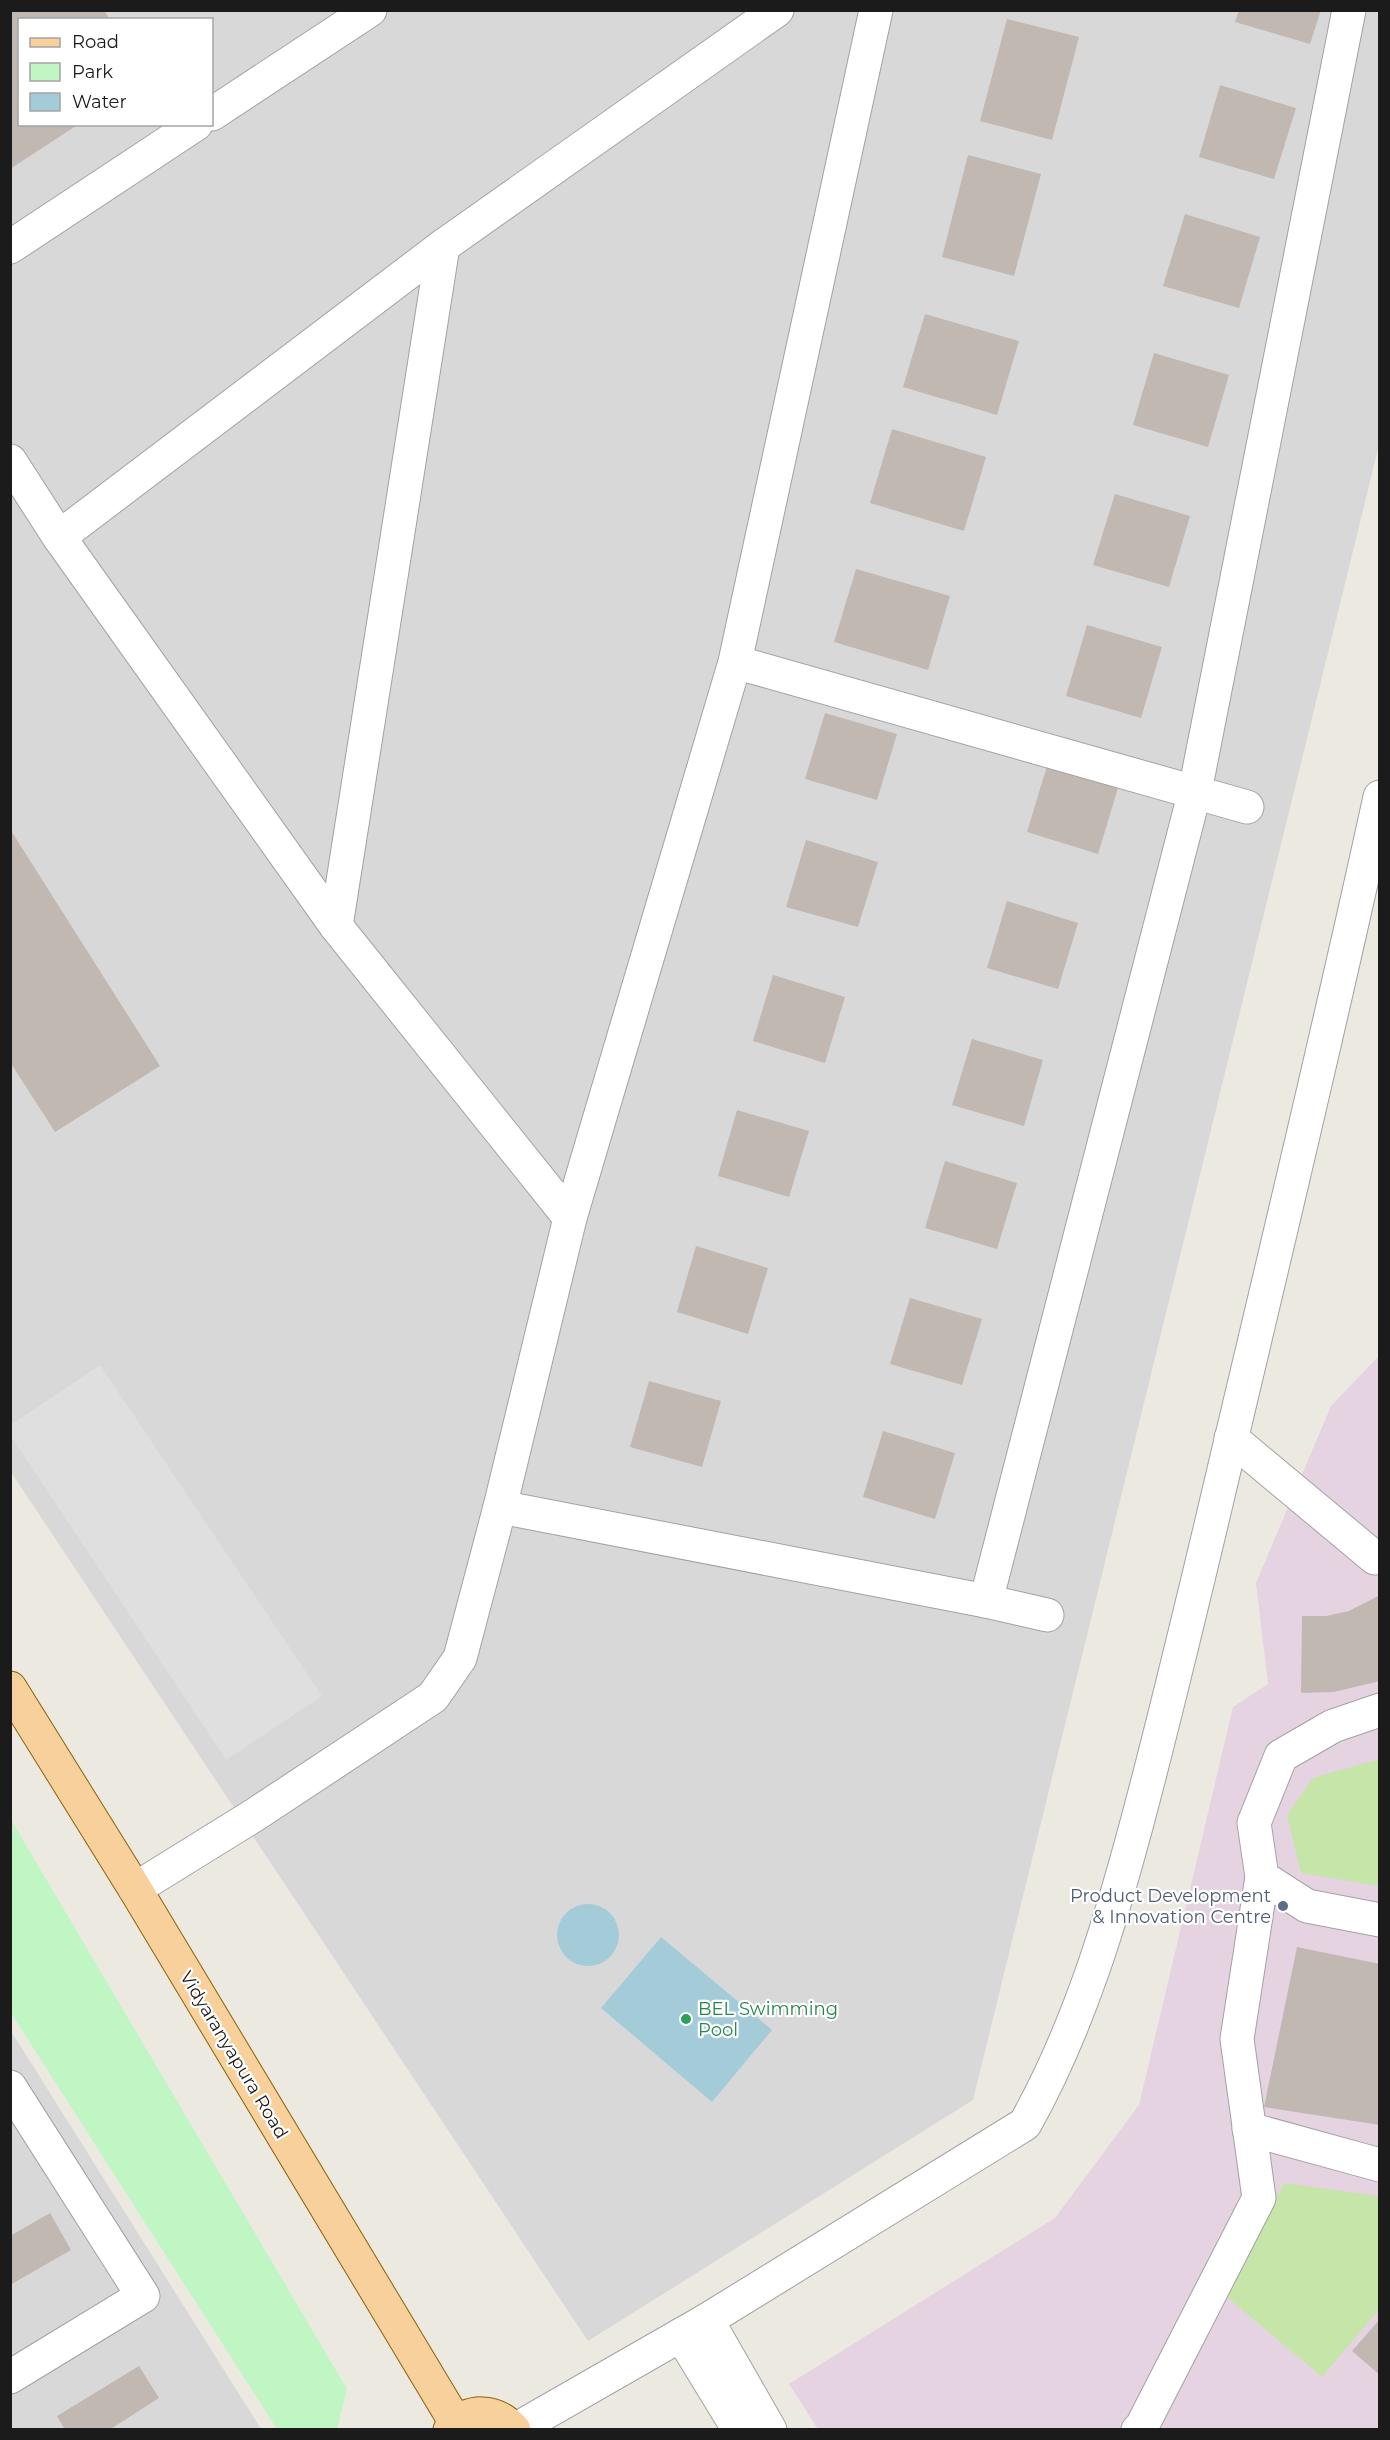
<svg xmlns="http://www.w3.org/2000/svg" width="1390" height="2440" viewBox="0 0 1390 2440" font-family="Montserrat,sans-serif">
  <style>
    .residential { fill: #d9d8d8; fill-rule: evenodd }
    .industrial { fill: #e5d3e2 }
    .grass { fill: #c6e5a9 }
    .park { fill: #bff6c4 }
    .parking { fill: #dfdfdf }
    .water { fill: #a3ccd8 }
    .building { fill: #c1b8b1 }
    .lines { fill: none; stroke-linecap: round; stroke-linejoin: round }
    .minor-casing { stroke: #a2a2a2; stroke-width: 35 }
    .major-casing { stroke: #8b6107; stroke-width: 35 }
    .minor { stroke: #fff; stroke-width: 33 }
    .major { stroke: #f7d09c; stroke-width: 33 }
    .service-dot { fill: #5c6f8a; stroke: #fff; stroke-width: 2 }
    .leisure-dot { fill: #2e9e5b; stroke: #fff; stroke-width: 2 }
    .labels { text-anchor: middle; stroke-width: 4.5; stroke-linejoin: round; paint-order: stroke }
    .service-label { font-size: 18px; fill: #4e5e75; stroke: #fff; text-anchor: end }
    .leisure-label { font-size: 18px; fill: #27864d; stroke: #fff; text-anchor: start }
    .street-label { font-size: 18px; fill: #1b1b1b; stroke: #fff }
  </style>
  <rect width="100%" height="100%" fill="#ece9e1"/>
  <g class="residential">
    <path d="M10,11H1379V445L973,2100L588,2341L11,1472ZM20,20H212V124H20Z"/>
    <path d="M11,2031L261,2429H11Z"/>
  </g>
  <path class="industrial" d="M1379,1356V2429H818L789,2384L1055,2218L1139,2105L1233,1707L1268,1684L1256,1583L1331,1406Z"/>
  <g class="grass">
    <path d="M1379,1759V1886L1301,1873L1287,1815L1313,1778Z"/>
    <path d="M1284,2183L1379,2196V2314L1377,2312L1322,2377L1227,2297Z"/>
  </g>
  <path class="park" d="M10,1818L347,2389L337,2429H277L11,2013Z"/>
  <path class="parking" d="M100,1365L322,1696L226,1760L11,1436V1425Z"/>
  <g class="water">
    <circle cx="588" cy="1935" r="31"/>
    <path d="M661,1937L772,2030L712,2102L601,2008Z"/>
  </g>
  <g class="building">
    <path d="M10,10H104L110,20H20V124H79L10,169Z"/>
    <path d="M1239,10H1321L1310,44L1235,22Z"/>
    <path d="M1007,19L1079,37L1052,140L980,121Z"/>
    <path d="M1220,85L1296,108L1274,179L1199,157Z"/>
    <path d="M968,155L1041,174L1014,276L942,257Z"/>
    <path d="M1185,214L1260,237L1239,308L1163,286Z"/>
    <path d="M925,314L1019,341L997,415L903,387Z"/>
    <path d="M1154,353L1229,375L1208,447L1133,425Z"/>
    <path d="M892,429L986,457L964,531L870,503Z"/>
    <path d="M1115,494L1190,516L1169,587L1093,565Z"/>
    <path d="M856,569L950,596L928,670L834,642Z"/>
    <path d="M1087,625L1162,647L1141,718L1066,696Z"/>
    <path d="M825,713L897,734L877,800L805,779Z"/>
    <path d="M1047,766L1118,788L1098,854L1027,832Z"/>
    <path d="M10,829L160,1066L55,1132L10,1062Z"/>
    <path d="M806,840L878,862L858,927L786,907Z"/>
    <path d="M1007,901L1078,923L1058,989L987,968Z"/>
    <path d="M773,975L845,997L825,1063L753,1041Z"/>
    <path d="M972,1039L1043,1060L1024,1126L952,1105Z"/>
    <path d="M737,1110L809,1131L789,1197L718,1176Z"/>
    <path d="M945,1161L1017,1183L997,1249L925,1228Z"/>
    <path d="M696,1246L768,1268L748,1334L677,1312Z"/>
    <path d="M910,1298L982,1319L962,1385L890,1364Z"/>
    <path d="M649,1381L721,1401L702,1467L630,1447Z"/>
    <path d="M883,1431L955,1453L935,1519L863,1497Z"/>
    <path d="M1380,1595V1681L1334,1692L1301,1693L1302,1616H1326L1349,1611Z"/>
    <path d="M1297,1947L1380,1964V2125L1264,2107Z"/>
    <path d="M50,2213L71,2250L10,2285V2236Z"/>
    <path d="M1380,2319V2375L1352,2351Z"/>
    <path d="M139,2366L159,2398L109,2430H65L57,2416Z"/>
  </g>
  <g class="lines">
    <defs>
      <g id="minor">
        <path d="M212,114L370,10"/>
        <path d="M10,247L196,124"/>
        <path d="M10,461L59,537L336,926L570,1218"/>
        <path d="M59,537L443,246L777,10"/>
        <path d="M735,662L1247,807"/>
        <path d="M336,926L443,246"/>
        <path d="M1231,1438L1375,1558"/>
        <path d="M500,1507L986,1601L1047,1615"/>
        <path d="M986,1601L1195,791L1349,10"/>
        <path d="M1380,1710L1333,1726L1281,1756L1254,1823L1262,1877L1307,1906L1380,1920"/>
        <path d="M135,1889L256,1814L433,1697L460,1658L500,1507L570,1218L735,662L876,10"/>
        <path d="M10,2087L143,2296L10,2377"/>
        <path d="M1249,2129L1380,2165"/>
        <path d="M707,2320L770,2430"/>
        <path d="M681,2335L739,2430"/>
        <path d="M515,2430L707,2320L1025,2124C1081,2024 1114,1911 1143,1800C1167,1709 1189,1617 1211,1525C1268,1283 1327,1041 1380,797"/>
        <path d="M1138,2430L1141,2428L1259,2198L1237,2039L1262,1877"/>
      </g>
      <g id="major">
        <path d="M10,1688L135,1889L456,2423"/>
        <path d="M450,2430C469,2408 495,2409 514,2430"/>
      </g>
    </defs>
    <use href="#minor" class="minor-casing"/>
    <use href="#major" class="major-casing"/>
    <use href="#minor" class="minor"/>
    <use href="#major" class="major"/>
  </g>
  <circle class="service-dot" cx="1283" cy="1906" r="6"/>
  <circle class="leisure-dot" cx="686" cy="2019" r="6"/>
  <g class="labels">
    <g class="service-label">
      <text x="1271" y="1902">Product Development<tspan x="1271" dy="21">&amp; Innovation Centre</tspan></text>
    </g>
    <g class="leisure-label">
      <text x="698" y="2015">BEL Swimming<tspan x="698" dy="21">Pool</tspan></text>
    </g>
    <g class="street-label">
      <text transform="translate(234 2055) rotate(59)" y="6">Vidyaranyapura Road</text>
    </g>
  </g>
  <rect width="1390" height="2440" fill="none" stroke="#1b1b1b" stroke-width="24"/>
  <rect x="18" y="18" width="195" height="108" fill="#ffffff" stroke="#a4a4a4" stroke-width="1.5"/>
  <rect x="30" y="38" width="30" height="9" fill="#f7d09c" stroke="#a4a4a4" stroke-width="1.5"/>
  <text x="72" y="48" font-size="18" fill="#1b1b1b">Road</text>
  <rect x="30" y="63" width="30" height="18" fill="#bff6c4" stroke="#a4a4a4" stroke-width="1.5"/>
  <text x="72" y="78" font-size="18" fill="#1b1b1b">Park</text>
  <rect x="30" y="93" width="30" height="18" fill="#a3ccd8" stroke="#a4a4a4" stroke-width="1.5"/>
  <text x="72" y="108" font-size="18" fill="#1b1b1b">Water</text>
</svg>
